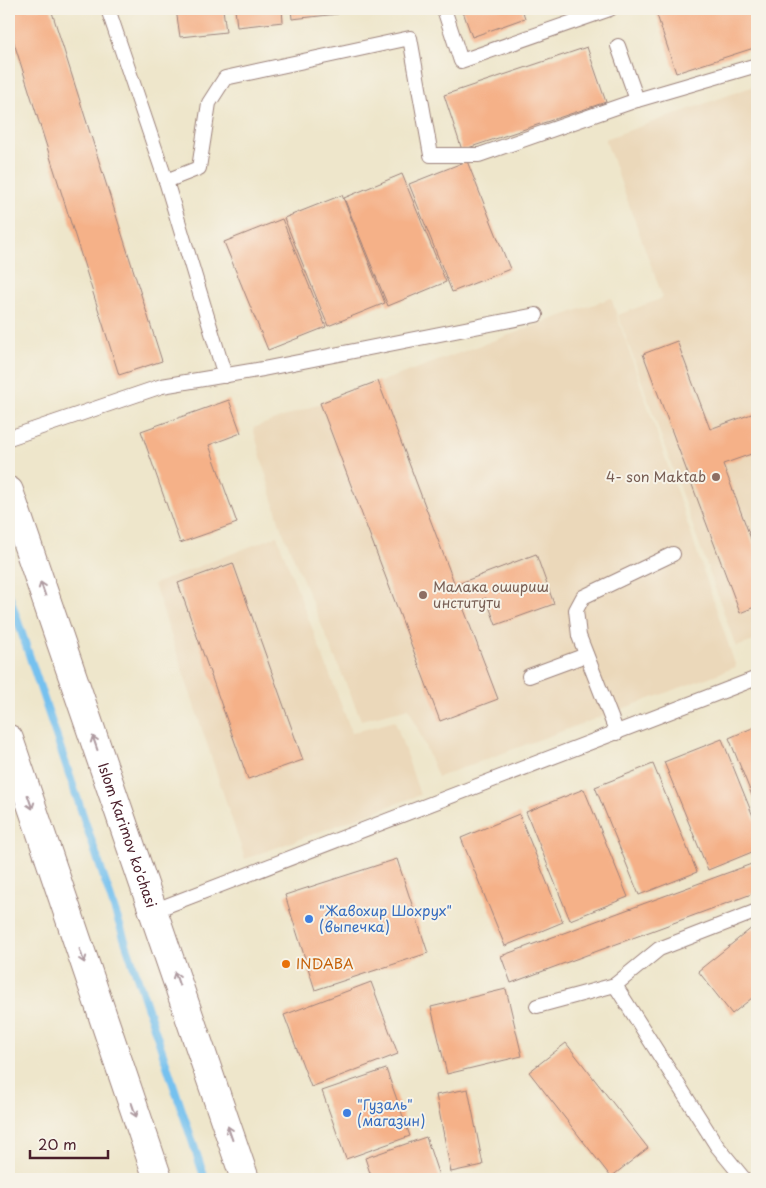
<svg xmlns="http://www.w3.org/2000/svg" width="766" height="1188" viewBox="0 0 766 1188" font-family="'Playpen Sans',sans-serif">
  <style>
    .built { fill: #ebd8ba }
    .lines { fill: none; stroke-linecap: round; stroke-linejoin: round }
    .stream { stroke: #75c1ef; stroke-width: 8 }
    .building { fill: #f5b188 }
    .lane-casing { stroke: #9c827b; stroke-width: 16 }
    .secondary-casing { stroke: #9c827b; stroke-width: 30 }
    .lane { stroke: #fff; stroke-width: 14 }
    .secondary { stroke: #fff; stroke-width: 28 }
    .oneway { stroke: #ae9aa0 }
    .education-dot { fill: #8d6e63; stroke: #f7f3e8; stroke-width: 2 }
    .shop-dot { fill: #3f7fe0; stroke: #f7f3e8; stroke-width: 2 }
    .food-dot { fill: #e8710a; stroke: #f7f3e8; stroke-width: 2 }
    .labels { text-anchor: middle; stroke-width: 4; stroke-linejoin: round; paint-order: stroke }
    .education-label { font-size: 14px; fill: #785e54; stroke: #f7f3e8; text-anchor: end }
    .street-label { font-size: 14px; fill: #4a1f2b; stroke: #f7f3e8 }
    .shop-label { font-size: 14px; fill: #366cbe; stroke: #f7f3e8; text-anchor: start }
    .food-label { font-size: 14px; fill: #c56008; stroke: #f7f3e8; text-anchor: start }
  </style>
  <rect width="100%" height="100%" fill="#f7f3e8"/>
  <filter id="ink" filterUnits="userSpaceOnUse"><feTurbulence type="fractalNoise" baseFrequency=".02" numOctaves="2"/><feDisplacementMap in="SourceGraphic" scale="10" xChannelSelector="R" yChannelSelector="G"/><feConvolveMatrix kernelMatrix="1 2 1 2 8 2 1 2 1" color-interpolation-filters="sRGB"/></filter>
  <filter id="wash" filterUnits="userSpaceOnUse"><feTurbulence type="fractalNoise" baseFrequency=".0096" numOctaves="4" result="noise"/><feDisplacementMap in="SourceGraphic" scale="20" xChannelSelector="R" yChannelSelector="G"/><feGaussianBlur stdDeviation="1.12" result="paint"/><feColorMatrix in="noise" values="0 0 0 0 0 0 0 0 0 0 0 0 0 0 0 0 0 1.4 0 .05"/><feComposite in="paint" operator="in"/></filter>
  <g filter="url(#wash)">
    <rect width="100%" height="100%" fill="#eee6cb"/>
    <g class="built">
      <path d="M757,85V640L736,647L618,315L663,298L605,139Z"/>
      <path d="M611,298L736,667L438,777L409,708L361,720L280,525L253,428Z"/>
      <path d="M277,536L352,733L395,721L420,795L245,859L154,584Z"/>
    </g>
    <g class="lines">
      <path class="stream" d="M9,595L205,1179"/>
    </g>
    <g id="blocks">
      <g class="building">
        <path d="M16,9H51L162,361L119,375L9,27V11Z"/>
        <path d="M176,9H223L226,32L180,37Z"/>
        <path d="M235,9H282L283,22L237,27Z"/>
        <path d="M291,9H338V14L292,19Z"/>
        <path d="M462,9H522L525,18L472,37Z"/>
        <path d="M675,9H757V47L676,73L657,15Z"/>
        <path d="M587,47L606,102L462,150L444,95Z"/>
        <path d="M467,161L510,269L452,292L409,184Z"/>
        <path d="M402,174L446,282L388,306L344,198Z"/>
        <path d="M342,195L385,303L328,326L284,218Z"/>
        <path d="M282,219L326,327L268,350L224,242Z"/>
        <path d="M677,341L710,429L757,412V452L723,464L757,555V606L740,613L643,354Z"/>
        <path d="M378,381L455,585L536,554L554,604L496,625L486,598L463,607L498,699L440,721L320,403Z"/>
        <path d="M229,400L241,433L209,445L237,523L180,543L141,431Z"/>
        <path d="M233,563L303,760L248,779L178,583Z"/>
        <path d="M757,726V808L729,738Z"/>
        <path d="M722,739L757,826V850L708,870L664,762Z"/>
        <path d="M653,764L697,872L639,895L595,787Z"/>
        <path d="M584,789L628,897L570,920L526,812Z"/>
        <path d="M519,814L563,922L505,946L461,838Z"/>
        <path d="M397,859L428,953L315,990L285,895Z"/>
        <path d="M757,862V892L511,983L501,956Z"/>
        <path d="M753,927L757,932V994L732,1014L698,971Z"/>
        <path d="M371,982L398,1054L311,1087L284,1015Z"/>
        <path d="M506,989L522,1056L447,1074L431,1007Z"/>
        <path d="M566,1043L648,1148L611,1177L529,1072Z"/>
        <path d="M386,1069L410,1136L346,1159L322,1091Z"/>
        <path d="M468,1089L483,1165L451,1172L436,1095Z"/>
        <path d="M426,1137L440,1179H372L365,1158Z"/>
      </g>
    </g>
  </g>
  <g filter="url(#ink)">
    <use href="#blocks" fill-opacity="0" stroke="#9c827b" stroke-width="1"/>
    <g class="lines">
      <defs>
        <g id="lane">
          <path d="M108,9L166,181L225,376"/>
          <path d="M444,9L461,61L610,9"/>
          <path d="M637,100L757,65"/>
          <path d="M166,181L199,168L209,103L225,78L410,38L431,155H479L637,100L618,46"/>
          <path d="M9,438L162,386L263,369L536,315"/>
          <path d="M529,676L586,655"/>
          <path d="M617,733L579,636L576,610L583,597L673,554"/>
          <path d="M153,911L757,678"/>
          <path d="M615,985L659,949L757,911"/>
          <path d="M537,1006L615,985L717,1146L744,1179"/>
        </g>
        <g id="secondary">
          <path id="s1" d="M9,491L245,1179"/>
          <path d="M9,739L158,1179"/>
        </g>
      </defs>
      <use href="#lane" class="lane-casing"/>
      <use href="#secondary" class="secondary-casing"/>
      <use href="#lane" class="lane"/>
      <use href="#secondary" class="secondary"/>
    </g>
    <defs><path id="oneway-shaft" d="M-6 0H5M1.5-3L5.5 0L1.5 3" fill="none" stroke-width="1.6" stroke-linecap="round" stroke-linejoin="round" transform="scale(1.25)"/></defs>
    <g class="oneway">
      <use href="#oneway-shaft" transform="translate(43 589) rotate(-109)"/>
      <use href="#oneway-shaft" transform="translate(95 743) rotate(-109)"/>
      <use href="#oneway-shaft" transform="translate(30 802) rotate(71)"/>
      <use href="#oneway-shaft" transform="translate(82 956) rotate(71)"/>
      <use href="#oneway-shaft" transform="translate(177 979) rotate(-109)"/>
      <use href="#oneway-shaft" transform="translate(134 1110) rotate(71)"/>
      <use href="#oneway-shaft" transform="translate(230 1133) rotate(-109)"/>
    </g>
  </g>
  <g class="education-dot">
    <circle cx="716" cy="477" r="5"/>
    <circle cx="423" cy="595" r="5"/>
  </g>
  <g class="shop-dot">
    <circle cx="309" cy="919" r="5"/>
    <circle cx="347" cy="1113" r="5"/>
  </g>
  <circle class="food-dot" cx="286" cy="964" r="5"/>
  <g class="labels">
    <g class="education-label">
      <text x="706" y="482">4- son Maktab</text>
      <text x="433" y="592" text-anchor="start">Малака ошириш<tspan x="433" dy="16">институти</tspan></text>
    </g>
    <g class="street-label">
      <text dy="5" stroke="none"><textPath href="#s1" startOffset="364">Islom Karimov ko'chasi</textPath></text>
    </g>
    <g class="shop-label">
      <text x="319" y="916">"Жавохир Шохрух"<tspan x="319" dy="16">(выпечка)</tspan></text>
      <text x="357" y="1110">"Гузаль"<tspan x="357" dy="16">(магазин)</tspan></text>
    </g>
    <g class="food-label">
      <text x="296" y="969">INDABA</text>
    </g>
  </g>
  <rect width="766" height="1188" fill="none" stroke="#f7f3e8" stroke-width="30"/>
  <path d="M30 1150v8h78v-8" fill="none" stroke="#4a1f2b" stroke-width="2.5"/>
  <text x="38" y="1150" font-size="15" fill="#4a1f2b" stroke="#f7f3e8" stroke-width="4" paint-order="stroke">20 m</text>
</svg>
